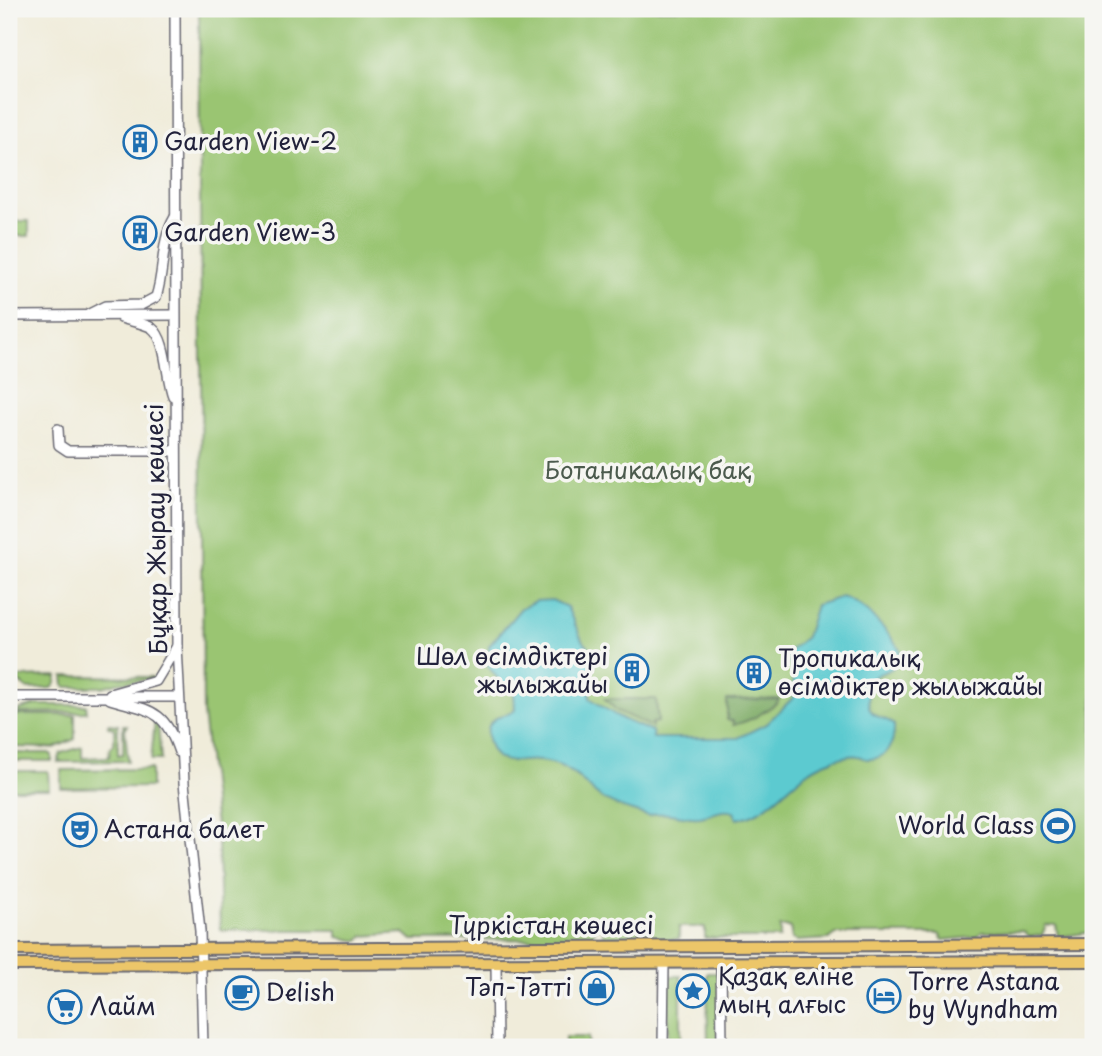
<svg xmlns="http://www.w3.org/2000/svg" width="1102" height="1056" viewBox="0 0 1102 1056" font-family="'Playpen Sans',sans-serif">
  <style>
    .green { fill: #9ac572; stroke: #5e7456; stroke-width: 2 }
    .forest { fill: #7baa64; stroke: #4e6650; stroke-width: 2 }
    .water { fill: #5ccad0; stroke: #3f7686; stroke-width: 2 }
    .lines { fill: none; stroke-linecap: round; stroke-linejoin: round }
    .minor-casing { stroke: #6a6973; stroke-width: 12 }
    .major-casing { stroke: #6a6973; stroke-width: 14 }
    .minor { stroke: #fff; stroke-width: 9 }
    .major { stroke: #ecc669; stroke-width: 10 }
    .labels { text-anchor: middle; stroke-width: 7; stroke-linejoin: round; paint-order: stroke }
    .poi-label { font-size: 24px; fill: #22223b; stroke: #f6f6f2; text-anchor: start }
    .park-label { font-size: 24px; fill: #4c5b4e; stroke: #f6f6f2 }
    .street-label { font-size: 24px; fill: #22223b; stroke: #f6f6f2 }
  </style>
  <rect width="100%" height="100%" fill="#f6f6f2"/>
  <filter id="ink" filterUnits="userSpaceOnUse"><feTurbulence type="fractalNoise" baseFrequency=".0143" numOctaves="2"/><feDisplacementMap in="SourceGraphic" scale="14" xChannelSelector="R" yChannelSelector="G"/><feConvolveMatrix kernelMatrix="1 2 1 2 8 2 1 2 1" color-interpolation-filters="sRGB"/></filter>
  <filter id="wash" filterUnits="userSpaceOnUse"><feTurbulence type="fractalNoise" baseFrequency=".00686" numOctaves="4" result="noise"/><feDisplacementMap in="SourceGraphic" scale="28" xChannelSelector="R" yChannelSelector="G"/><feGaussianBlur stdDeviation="1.57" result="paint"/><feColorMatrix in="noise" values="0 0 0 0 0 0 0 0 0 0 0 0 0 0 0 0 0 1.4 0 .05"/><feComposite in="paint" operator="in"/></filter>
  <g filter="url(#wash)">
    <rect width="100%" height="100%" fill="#f0ecda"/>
    <g class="green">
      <path d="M199,9H1093V932L1058,937L1056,925H1046L1042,935L1030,937L1023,931L982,932L976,937L943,940L939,934H836L829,939L797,941L792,939L790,927H780V938H705V927H679V939H607L603,936V928H595L593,935L588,939L412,940L404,933L363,936L358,941L338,937V930H220L218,843L203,713Z"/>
      <rect x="9" y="221" width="20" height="15"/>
      <path d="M57,676L56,683L52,688L28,689L20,683L14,682V677Z"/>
      <path d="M63,676L152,677L154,679L117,683L102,687H67L64,685Z"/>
      <path d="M35,705H86L87,712L18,713V710Z"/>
      <path d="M9,715H75V739L54,748L9,747Z"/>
      <path d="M155,719L158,724L161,760H151Z"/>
      <path d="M108,724L118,725V755L123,754V725H127L125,729L128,761L58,762L61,753L82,747V758L109,757L110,747L114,745V728L108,727Z"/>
      <path d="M9,753H49L52,755V761H9Z"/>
      <path d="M151,769V787L61,788V770Z"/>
      <path d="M9,771H48L49,789H9Z"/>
      <path d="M707,973H720L719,1047H708Z"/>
      <path d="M667,976H681V1047H668Z"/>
      <rect x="565" y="1037" width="23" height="10"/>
    </g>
    <g class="forest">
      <path d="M605,699H656L658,722L652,723V727L617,711Z"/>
      <path d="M779,699L778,702C763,713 751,721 733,725V721L727,720V700Z"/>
    </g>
    <path class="water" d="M842,597C863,603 888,631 900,650C899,654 899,658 898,661C890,678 867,667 868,695C868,700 868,707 871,711C876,719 888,718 894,725C895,742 887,760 868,759C861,759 866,757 858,756C851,754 834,759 827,762C793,774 774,813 737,819L734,812C721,808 713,815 700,817C681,819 667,809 648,816C633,811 616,807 603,799C589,790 580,776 565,768C557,764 548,762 539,761C519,758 497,771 489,743C487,736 487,728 491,722C497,715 508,716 515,710L514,690L502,684L488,666L489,646L521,608L536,601L552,600L567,607L582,640L597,656L590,682V698C612,714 627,723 652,731L653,738H738L766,724L794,697L793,669L788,661V652L806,637L816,605Z"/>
  </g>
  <g filter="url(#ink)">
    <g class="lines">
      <defs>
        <g id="minor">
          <path d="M175,9L177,646L184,783L200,931L203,1047"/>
          <path d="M89,314L105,306L141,305L156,297C165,270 160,242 175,217"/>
          <path d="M9,316L175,315"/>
          <path d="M121,318C130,321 144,323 152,328C167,339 166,379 173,396"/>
          <path d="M58,429L59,445L68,451H175"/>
          <path d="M110,694L156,681L177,646"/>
          <path d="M9,697H179"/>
          <path d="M110,699C150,711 164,708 179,752"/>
          <path d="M721,963L722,1047"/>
          <path d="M496,964L497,1047"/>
          <path d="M663,1047L664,963"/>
        </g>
        <g id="major">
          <path d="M9,950L1093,944"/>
          <path d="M9,965L1093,961"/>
        </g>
      </defs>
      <use href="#minor" class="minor-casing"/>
      <use href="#major" class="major-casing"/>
      <use href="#minor" class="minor"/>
      <use href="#major" class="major"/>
    </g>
  </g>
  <defs>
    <symbol id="building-ring" viewBox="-11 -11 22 22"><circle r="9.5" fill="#f6f6f2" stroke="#1f6fb2" stroke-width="1.5"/><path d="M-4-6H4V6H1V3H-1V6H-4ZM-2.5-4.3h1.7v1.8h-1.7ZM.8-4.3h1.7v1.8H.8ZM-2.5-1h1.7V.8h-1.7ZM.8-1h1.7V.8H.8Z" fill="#1f6fb2"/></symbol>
    <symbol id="stadium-ring" viewBox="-11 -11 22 22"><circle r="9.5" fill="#f6f6f2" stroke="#1f6fb2" stroke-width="1.5"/><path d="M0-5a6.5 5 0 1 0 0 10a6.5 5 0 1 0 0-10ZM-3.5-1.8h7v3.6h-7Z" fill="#1f6fb2"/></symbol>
    <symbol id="theatre-ring" viewBox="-11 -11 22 22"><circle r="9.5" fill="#f6f6f2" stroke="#1f6fb2" stroke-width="1.5"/><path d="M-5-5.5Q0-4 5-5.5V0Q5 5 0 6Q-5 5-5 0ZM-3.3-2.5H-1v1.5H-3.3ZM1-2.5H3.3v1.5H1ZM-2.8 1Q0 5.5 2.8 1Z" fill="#1f6fb2"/></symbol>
    <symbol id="shop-ring" viewBox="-11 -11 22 22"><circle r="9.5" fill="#f6f6f2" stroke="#1f6fb2" stroke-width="1.5"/><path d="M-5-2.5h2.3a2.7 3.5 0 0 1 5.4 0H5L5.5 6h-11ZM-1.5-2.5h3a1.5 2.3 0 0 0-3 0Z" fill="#1f6fb2"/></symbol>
    <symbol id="sight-ring" viewBox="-11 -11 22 22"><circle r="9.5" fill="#f6f6f2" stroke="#1f6fb2" stroke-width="1.5"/><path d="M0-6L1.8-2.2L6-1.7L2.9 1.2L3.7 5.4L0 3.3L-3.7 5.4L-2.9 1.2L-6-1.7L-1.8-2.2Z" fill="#1f6fb2"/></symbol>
    <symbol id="cafe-ring" viewBox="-11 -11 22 22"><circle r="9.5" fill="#f6f6f2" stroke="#1f6fb2" stroke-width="1.5"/><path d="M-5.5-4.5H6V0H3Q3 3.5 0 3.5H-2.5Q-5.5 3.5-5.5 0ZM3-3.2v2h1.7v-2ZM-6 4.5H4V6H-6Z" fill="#1f6fb2"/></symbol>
    <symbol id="hotel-ring" viewBox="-11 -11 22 22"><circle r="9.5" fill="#f6f6f2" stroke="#1f6fb2" stroke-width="1.5"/><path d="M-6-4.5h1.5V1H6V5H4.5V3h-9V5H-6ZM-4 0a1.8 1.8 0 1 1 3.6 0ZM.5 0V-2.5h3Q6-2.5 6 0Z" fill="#1f6fb2"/></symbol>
    <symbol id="supermarket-ring" viewBox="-11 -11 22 22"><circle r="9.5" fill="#f6f6f2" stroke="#1f6fb2" stroke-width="1.5"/><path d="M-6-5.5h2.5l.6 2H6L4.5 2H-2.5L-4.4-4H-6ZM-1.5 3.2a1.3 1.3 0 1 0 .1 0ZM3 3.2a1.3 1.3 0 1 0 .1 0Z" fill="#1f6fb2"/></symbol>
  </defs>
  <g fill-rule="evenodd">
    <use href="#building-ring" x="121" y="123" width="38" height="38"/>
    <use href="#building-ring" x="121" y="214" width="38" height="38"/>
    <use href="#building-ring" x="613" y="652" width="38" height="38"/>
    <use href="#building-ring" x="735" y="654" width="38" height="38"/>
    <use href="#stadium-ring" x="1039" y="807" width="38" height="38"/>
    <use href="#theatre-ring" x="61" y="811" width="38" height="38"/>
    <use href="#shop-ring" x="578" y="969" width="38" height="38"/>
    <use href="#sight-ring" x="674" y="972" width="38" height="38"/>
    <use href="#cafe-ring" x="223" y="974" width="38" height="38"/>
    <use href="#hotel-ring" x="865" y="977" width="38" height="38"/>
    <use href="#supermarket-ring" x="46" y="988" width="38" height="38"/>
  </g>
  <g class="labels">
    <g class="poi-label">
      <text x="164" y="150">Garden View-2</text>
      <text x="164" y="241">Garden View-3</text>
      <text x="608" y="665" text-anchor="end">Шөл өсімдіктері<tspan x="608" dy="28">жылыжайы</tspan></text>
      <text x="778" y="667">Тропикалық<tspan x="778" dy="28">өсімдіктер жылыжайы</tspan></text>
      <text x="1034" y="834" text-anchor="end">World Class</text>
      <text x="104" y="838">Астана балет</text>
      <text x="718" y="985">Қазақ еліне<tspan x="718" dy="28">мың алғыс</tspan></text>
      <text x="908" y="990">Torre Astana<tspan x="908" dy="28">by Wyndham</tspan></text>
      <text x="572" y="996" text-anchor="end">Тәп-Тәтті</text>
      <text x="266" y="1001">Delish</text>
      <text x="90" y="1015">Лайм</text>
    </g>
    <g class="park-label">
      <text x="648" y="479">Ботаникалық бақ</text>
    </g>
    <g class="street-label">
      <text transform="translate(157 529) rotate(-91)" y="8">Бұқар Жырау көшесі</text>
      <text x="551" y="934">Түркістан көшесі</text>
    </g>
  </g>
  <rect width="1102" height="1056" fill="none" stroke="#f6f6f2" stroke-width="35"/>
</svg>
